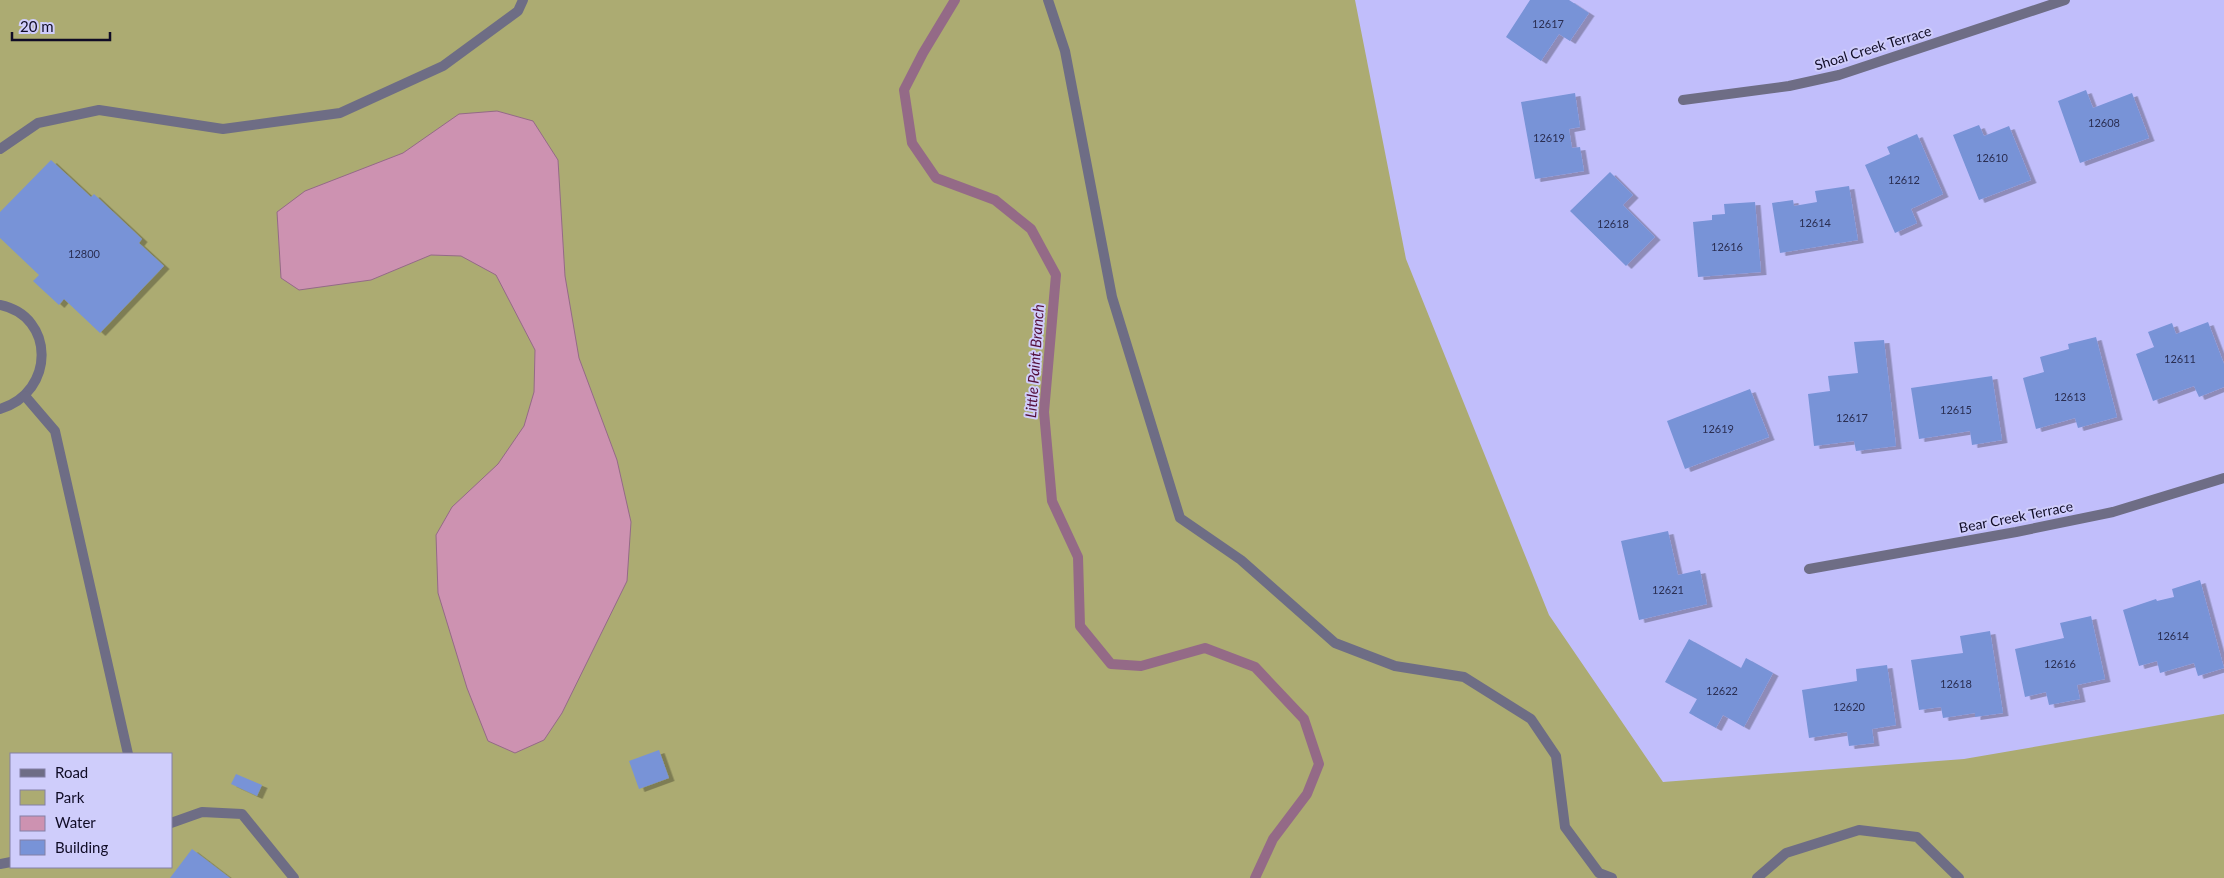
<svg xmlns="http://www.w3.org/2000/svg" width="2224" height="878" viewBox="0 0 2224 878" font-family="Lato,sans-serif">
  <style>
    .green { fill: #acab72; fill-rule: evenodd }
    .water { fill: #cd92b1; stroke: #946a87 }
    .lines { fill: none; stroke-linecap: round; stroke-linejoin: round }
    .stream { stroke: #946a87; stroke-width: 10 }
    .building { fill: #7893d7; filter: url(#shadow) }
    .lane { stroke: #6e6d85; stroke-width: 10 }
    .street { stroke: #6e6d85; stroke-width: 10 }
    .labels { text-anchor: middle; stroke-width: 4; stroke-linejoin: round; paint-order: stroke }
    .number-label { font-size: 11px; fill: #2a2e52 }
    .street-label { font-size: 14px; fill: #100c26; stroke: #cfcdfb }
    .water-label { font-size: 15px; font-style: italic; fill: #540e3a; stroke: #cfcdfb }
  </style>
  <defs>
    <filter id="shadow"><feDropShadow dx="5.5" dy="3" stdDeviation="0" flood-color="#0004"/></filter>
  </defs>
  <rect width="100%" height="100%" fill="#c1befb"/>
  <path class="green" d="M0,0H1355L1406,259L1549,615L1663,782L1964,759L2224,714V878H0ZM11,754H171V867H11Z"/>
  <path class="water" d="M497,111L533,121L558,160L565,276L579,358L617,460L631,522L627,581L562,713L544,740L515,753L488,741L467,688L438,593L436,535L452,507L498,464L524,426L534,392L535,350L496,275L461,256L431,255L371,280L299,290L281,278L277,212L305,191L403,153L459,114Z"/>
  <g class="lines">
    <path class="stream" d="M955,0L923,53L904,90L912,143L936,178L995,200L1031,229L1056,275L1044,412L1052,501L1078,557L1080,626L1111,664L1141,666L1205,648L1255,667L1304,719L1319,764L1307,794L1273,839L1255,878"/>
  </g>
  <g class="building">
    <path d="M1530,0H1569L1589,13L1570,41L1559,34L1541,61L1506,37Z"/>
    <path d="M2086,90L2093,108L2132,93L2149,138L2080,163L2058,101Z"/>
    <path d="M1575,93L1580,127L1569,129L1572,148L1580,147L1584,171L1535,179L1521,102Z"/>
    <path d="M1979,125L1984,136L2009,126L2031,180L1979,200L1953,135Z"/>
    <path d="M1917,134L1943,194L1911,209L1917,223L1895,233L1865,165L1890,154L1887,147Z"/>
    <path d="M51,160L91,197L94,194L142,239L139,243L164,266L100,333L64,299L59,305L33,281L39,275L0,238V212Z"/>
    <path d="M1610,172L1633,195L1623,205L1655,237L1626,266L1570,211Z"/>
    <path d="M1849,186L1858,240L1780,253L1772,203L1793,200L1794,206L1817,202L1815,191Z"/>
    <path d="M1755,202L1761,272L1698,277L1693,222L1712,220V215L1725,214L1724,204Z"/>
    <path d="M2208,322L2224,364V387L2199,397L2194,386L2153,401L2136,354L2154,347L2148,332L2172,323L2176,334Z"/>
    <path d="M2096,337L2117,417L2078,428L2075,418L2036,429L2023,378L2044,372L2040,357L2069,349L2068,344Z"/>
    <path d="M1884,340L1896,446L1856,451L1854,441L1814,446L1808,394L1830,391L1828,376L1858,373L1854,342Z"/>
    <path d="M1992,376L2002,440L1972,445L1970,431L1919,439L1911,388Z"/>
    <path d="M1750,389L1769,437L1685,469L1667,421Z"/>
    <path d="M1668,531L1678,575L1700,570L1707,604L1639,620L1621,541Z"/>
    <path d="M2200,580L2224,668L2198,676L2194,663L2160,673L2157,661L2139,666L2123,610L2156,599L2157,601L2174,597L2172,589Z"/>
    <path d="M2091,616L2105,679L2077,685L2080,699L2049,705L2046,692L2025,697L2015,649L2064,638L2060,623Z"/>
    <path d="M1990,631L2003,713L1975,717V713L1943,718L1941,707L1919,710L1911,660L1963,653L1960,636Z"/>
    <path d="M1689,639L1741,668L1746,658L1773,673L1744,727L1723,715L1716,728L1689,713L1697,699L1665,682Z"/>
    <path d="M1887,665L1896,725L1872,729L1874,743L1849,746L1847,732L1809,738L1802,690L1857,681L1856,669Z"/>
    <path d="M659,750L669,778L639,789L629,761Z"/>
    <path d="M236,774L262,785L257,796L231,784Z"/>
    <path d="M192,849L230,878H170Z"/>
  </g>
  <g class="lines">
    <g class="lane">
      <path d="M1048,0L1065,51L1112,297L1180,518L1241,560L1335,643L1395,666L1464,677L1531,719L1556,756L1565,827L1599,873L1612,878"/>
      <path d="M0,149L38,123L99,110L223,129L340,113L443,66L518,11L523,0"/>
      <path d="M0,305C55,316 56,392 0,409"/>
      <path d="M25,396L55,431L128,754"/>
      <path d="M171,823L202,812L242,814L294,878"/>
      <path d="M0,864L11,862"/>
      <path d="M1757,878L1786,853L1859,830L1917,837L1959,878"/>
    </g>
    <g class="street">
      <path d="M1683,100L1789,86L1839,75L2065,0"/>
      <path d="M1809,569L2016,532L2113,512L2224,478"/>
    </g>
  </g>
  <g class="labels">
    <g class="number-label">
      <text x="1548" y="28">12617</text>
      <text x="2104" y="127">12608</text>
      <text x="1549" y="142">12619</text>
      <text x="1992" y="162">12610</text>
      <text x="1904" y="184">12612</text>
      <text x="1815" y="227">12614</text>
      <text x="1613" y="228">12618</text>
      <text x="1727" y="251">12616</text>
      <text x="84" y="258">12800</text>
      <text x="2180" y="363">12611</text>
      <text x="2070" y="401">12613</text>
      <text x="1956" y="414">12615</text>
      <text x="1852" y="422">12617</text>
      <text x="1718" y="433">12619</text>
      <text x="1668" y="594">12621</text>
      <text x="2173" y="640">12614</text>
      <text x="2060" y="668">12616</text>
      <text x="1956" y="688">12618</text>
      <text x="1722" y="695">12622</text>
      <text x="1849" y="711">12620</text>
    </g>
    <g class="street-label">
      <text transform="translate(1873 48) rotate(-17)" y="5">Shoal Creek Terrace</text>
      <text transform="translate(2016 517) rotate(-11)" y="5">Bear Creek Terrace</text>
    </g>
    <g class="water-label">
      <text transform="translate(1035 361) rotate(-86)" y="5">Little Paint Branch</text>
    </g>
  </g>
  <rect x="10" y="753" width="162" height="115" fill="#cfcdfb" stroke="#8380a6"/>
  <rect x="20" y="769" width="25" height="8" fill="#6e6d85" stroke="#8380a6"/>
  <text x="55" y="778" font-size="15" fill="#100c26">Road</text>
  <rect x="20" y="790" width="25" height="15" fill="#acab72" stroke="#8380a6"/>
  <text x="55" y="803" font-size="15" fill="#100c26">Park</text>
  <rect x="20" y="816" width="25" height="15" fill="#cd92b1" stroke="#8380a6"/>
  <text x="55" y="828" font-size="15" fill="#100c26">Water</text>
  <rect x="20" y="840" width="25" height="15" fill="#7893d7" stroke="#8380a6"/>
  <text x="55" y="853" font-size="15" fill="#100c26">Building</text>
  <path d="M12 32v8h98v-8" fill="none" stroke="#100c26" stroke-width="2.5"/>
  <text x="20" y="32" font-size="15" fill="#100c26" stroke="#cfcdfb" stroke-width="4" paint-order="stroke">20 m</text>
</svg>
